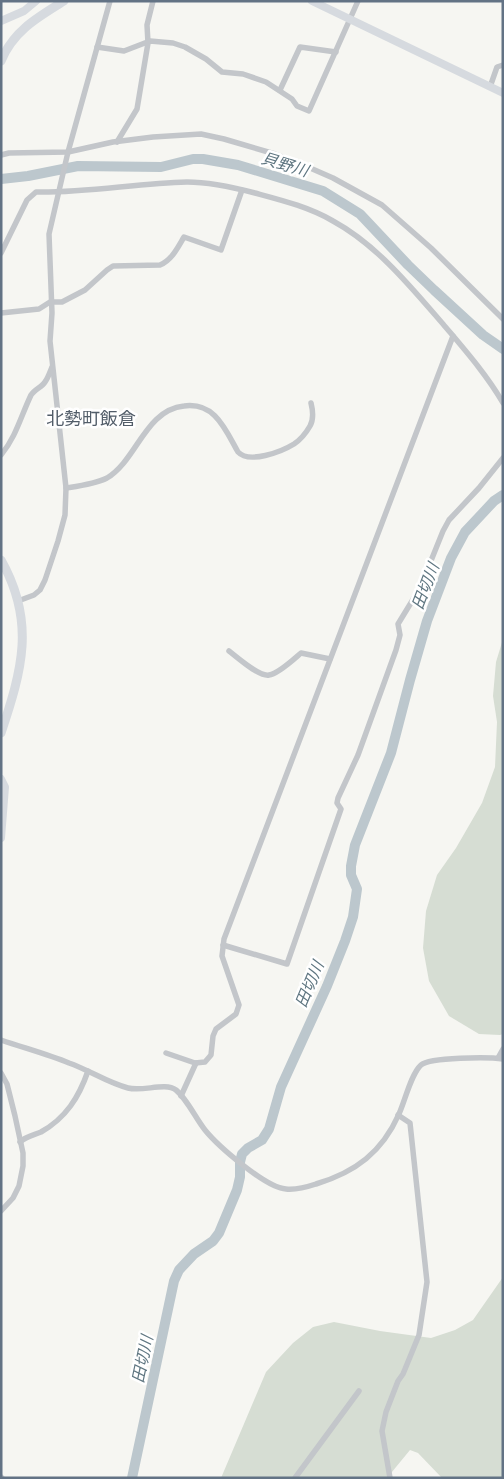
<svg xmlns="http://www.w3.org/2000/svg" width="504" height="1479" viewBox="0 0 504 1479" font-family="Commissioner,'Noto Sans JP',sans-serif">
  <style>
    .green { fill: #d6ddd3 }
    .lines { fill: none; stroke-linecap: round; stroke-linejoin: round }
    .river { stroke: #bcc7cd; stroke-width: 10 }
    .street { stroke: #c3c6ca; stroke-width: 5.5 }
    .secondary { stroke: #d6dadf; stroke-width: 8 }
    .primary { stroke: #d6dadf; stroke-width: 9 }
    .labels { text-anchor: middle; stroke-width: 5; stroke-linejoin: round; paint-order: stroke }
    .water-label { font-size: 16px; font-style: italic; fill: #5f7681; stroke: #fff }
    .quarter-label { font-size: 18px; fill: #525d69; stroke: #fff }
  </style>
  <rect width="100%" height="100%" fill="#f6f6f2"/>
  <g class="green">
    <path d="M503,639V1034L500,1035L479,1034L449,1016L429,981L423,948L426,911L437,875L456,848L482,803L495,767L497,722L493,696L496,662Z"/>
    <path d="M503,1277V1478H442L418,1453L410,1450L387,1478H221L266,1372L293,1343L313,1327L334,1322L380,1331L431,1338L455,1330L473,1320Z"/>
  </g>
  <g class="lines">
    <g class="river">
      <path d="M1,179L28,176L78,166L161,167L193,159H203L238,165L323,191L360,214L408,265L434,290L483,335L503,349"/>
      <path d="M132,1478L174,1281L179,1270L194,1254L213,1241L219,1233L237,1190L240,1177V1162L242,1154L248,1148L262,1140L269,1129L281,1087L327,986L345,941L353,917L357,889L351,875V866L355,845L391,753L410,680L427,621L451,558L465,532L494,501L503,495"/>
    </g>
    <g class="street">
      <path d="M97,47L124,51L150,41L173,43L185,47L206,59L222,72L243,74L266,82L292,99L297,106L309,111L358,1"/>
      <path d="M490,87L497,67L503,65"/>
      <path d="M280,90L300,47L336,52"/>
      <path d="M117,142L137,109L148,43L147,25L153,1"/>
      <path d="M1,155L9,153L68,152L113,142L153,137L201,134L224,139L275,154L301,164L333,178L382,205L431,248L503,319"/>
      <path d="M1,253L27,200L36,192C87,193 137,183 187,182C206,182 236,188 255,193C281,200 309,207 333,221C377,245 411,287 443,324C464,349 487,375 503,403"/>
      <path d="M1,313L39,309L50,302H62L85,290L107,270L113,266L160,265C172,260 178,247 184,237L221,250L242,190"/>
      <path d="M1,455C16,437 21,416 31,395C35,389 42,387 45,382C48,378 50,372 52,367"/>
      <path d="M66,488C79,486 95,484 107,478C137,460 145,410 184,406C215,402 225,429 238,452C249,464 281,452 294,444C300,440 306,433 310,426C314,419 313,411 311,403"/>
      <path d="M18,601L34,595L40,590L45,580L58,541L65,515L66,488L50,341L52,313L49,234L68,152L110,1"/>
      <path d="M229,651C237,657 259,677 269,675C278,674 294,659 301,653L330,659"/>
      <path d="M223,945L287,964L341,809L337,803L338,798L358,755L396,650L400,635L398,624L420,588L443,531L449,520L479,488L503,458"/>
      <path d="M1,1040C24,1048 47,1054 69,1063C89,1070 108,1083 128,1088C143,1092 165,1082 176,1090C187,1099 196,1119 205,1130C218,1146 266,1188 286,1189C296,1190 307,1187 316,1184C356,1172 382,1152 399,1114C405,1101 411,1074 421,1065C430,1057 489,1057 503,1059"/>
      <path d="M166,1053L195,1063L205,1062L211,1055L213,1036L216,1029L236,1014L239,1005L222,956L224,939L453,336"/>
      <path d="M498,1058L503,1049"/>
      <path d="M1,1073L7,1084L15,1116L23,1153V1166L19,1186L13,1198L1,1211"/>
      <path d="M181,1096L196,1063"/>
      <path d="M20,1142C26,1136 34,1135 41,1132C66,1118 79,1097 88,1071"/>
      <path d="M1,1477L2,1478"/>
      <path d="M295,1478L359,1391"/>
      <path d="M390,1478L382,1431L386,1412L398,1381L403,1374L419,1335L427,1282L410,1123L398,1115"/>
    </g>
    <g class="secondary">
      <path d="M312,1L503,93"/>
      <path d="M1,21L24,11L36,1"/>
      <path d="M1,779L5,787L1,838"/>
    </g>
    <g class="primary">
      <path d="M1,61C13,31 38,17 64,1"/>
      <path d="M1,560C36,622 22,670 1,733"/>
    </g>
  </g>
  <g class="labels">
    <g class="water-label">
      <text transform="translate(285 164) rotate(17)" y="6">貝野川</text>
      <text transform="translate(425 586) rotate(-69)" y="6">田切川</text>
      <text transform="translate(309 984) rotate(-67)" y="6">田切川</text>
      <text transform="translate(142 1359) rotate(-78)" y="6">田切川</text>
    </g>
    <g class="quarter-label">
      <text x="91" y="425">北勢町飯倉</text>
    </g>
  </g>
  <rect width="504" height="1479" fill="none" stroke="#637385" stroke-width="5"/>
</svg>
